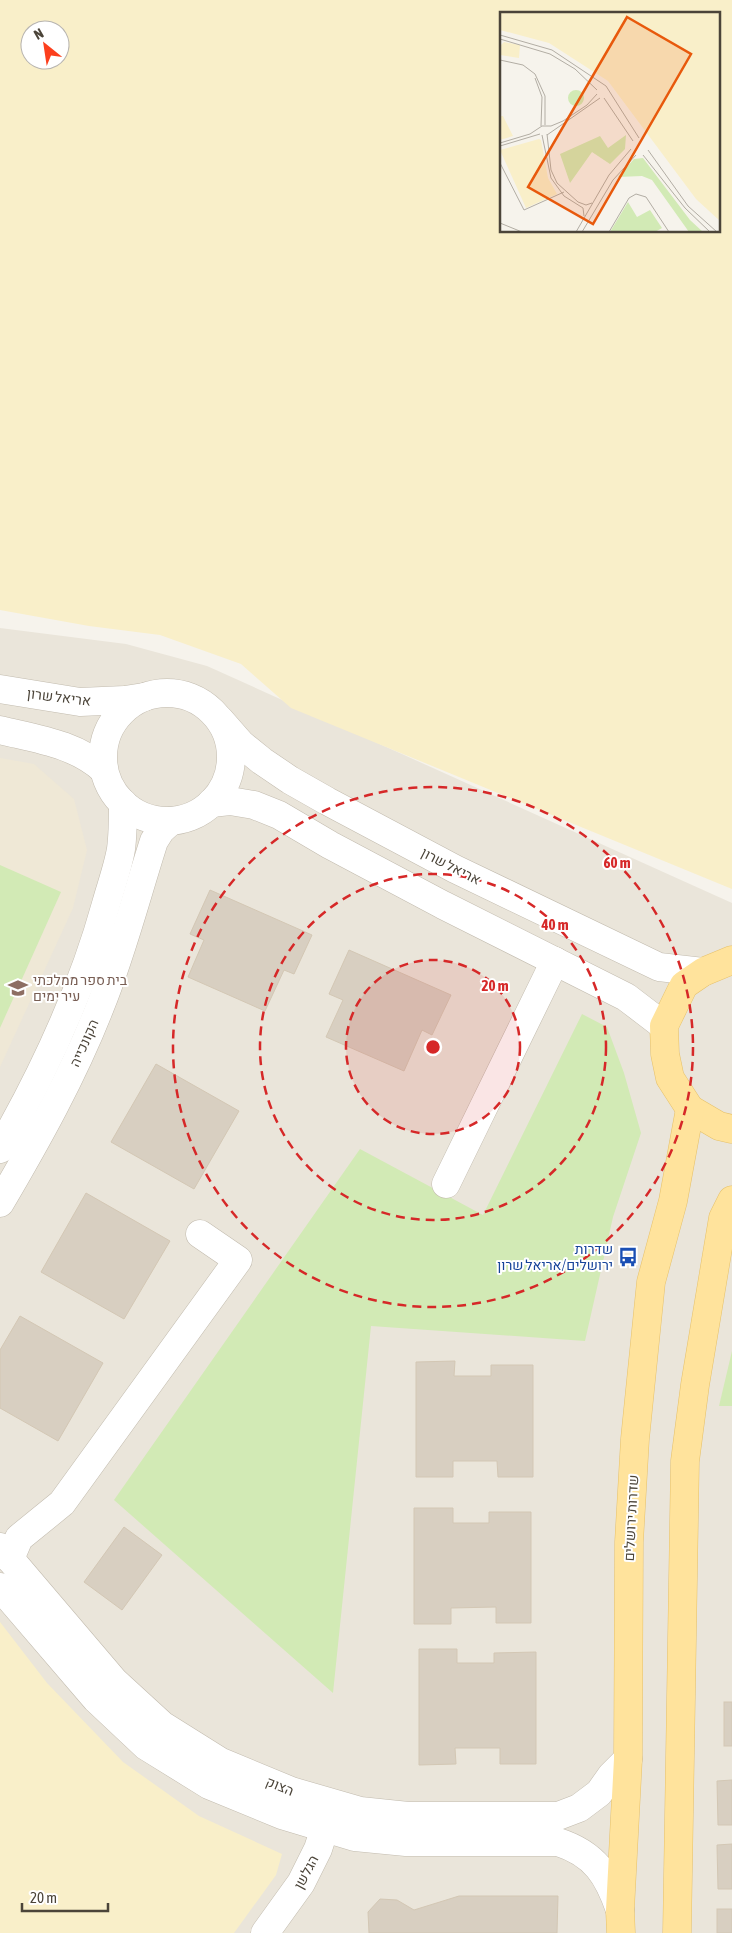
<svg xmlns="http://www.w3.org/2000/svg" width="732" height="1933" viewBox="0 0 732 1933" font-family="'Asap Condensed',Heebo,sans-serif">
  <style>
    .residential { fill: #eae5da }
    .education { fill: #efe8d6 }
    .green { fill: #d2eab5 }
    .sand { fill: #f9efc9; fill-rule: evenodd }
    .building { fill: #d8cfc1; stroke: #d3c7b4 }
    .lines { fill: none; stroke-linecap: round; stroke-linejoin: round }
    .minor-casing { stroke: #c2bbae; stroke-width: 29 }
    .major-casing { stroke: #e6c16a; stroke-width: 29 }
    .minor { stroke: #fff; stroke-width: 28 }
    .major { stroke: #ffe39c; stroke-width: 28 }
    .ring { fill: none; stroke: #d62828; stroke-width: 2.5; stroke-dasharray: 9 6 }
    .labels { text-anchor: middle; stroke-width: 4; stroke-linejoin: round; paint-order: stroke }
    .street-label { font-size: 14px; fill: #4b4439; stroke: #fff }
    .education-label { font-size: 14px; fill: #785e54; stroke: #fff; text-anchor: start }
    .transit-label { font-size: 14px; fill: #164399; stroke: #fff; text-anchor: end }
    .inset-road { fill: none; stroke: #b2ada4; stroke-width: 1 }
    .view { fill: #e8590c; fill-opacity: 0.15; stroke: #e8590c; stroke-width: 2.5 }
    .inset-edge { fill: none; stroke: #4b4439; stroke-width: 2.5 }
    .centre { fill: #d62828; stroke: #fff; stroke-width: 2.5 }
    .ring-label { font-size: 15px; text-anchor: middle; font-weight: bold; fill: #d62828; stroke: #fff; stroke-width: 4; stroke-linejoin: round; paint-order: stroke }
  </style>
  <rect width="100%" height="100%" fill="#f6f3ec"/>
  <path class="residential" d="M0,628L126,644L207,666L732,903V1933H0Z"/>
  <path class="education" d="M0,758L34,764L74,799L87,850L73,908L0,1067Z"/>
  <g class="green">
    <path d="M0,865L61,892L0,1028Z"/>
    <path d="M582,1014L607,1027L624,1073L641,1133L613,1217L585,1341L371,1326L333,1693L114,1500L360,1149L483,1215Z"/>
    <path d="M732,1351V1406H719Z"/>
  </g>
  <g class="sand">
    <path d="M0,0H732V889L291,708L241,664L160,635L89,626L0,610ZM501,14H718V231H501ZM30,30H60V60H30Z"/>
    <path d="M0,1622L47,1683L123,1762L199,1816L282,1854L276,1875L234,1933H0Z"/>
  </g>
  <g class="building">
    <path d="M210,890L312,935L294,974L284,970L265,1011L188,977L204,940L190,934Z"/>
    <path d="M349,950L451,995L432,1035L422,1030L404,1071L326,1037L343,1000L329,994Z"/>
    <path d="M156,1064L239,1111L194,1189L111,1142Z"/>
    <path d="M86,1193L170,1241L124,1319L41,1272Z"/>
    <path d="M20,1316L103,1363L58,1441L0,1408V1350Z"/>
    <path d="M455,1361L454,1376H491V1365H533V1477H498L497,1461H453V1477H416V1362Z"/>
    <path d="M414,1508H453V1523H489V1512H531V1623H496V1607L451,1608V1624H414Z"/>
    <path d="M124,1527L162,1555L122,1610L84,1582Z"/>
    <path d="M419,1649H457V1663H494V1653L536,1652V1764H500V1748H455L456,1764L419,1765Z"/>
    <rect x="724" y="1702" width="8" height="44"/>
    <path d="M732,1780V1825H718L717,1781Z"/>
    <path d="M732,1844V1889H718L717,1845Z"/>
    <path d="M459,1896H558L557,1933H369L368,1912L380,1899L397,1900L414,1910Z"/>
    <rect x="717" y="1909" width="15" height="24"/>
  </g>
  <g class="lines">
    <defs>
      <g id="minor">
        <path d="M0,689L80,702L125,700L144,697"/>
        <circle cx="167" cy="757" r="64"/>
        <path d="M220,720L241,744L262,761L290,780L327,801L455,869L659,967L703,972"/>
        <path d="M0,730C37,739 76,744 104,770"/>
        <path d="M211,803L230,801L254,805L279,815L330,845L443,905L626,997L664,1026"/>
        <path d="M0,1149C44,1072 82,991 106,904C111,886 118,867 121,849C123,834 123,819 123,803"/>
        <path d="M446,1184L555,961"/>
        <path d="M0,1203C37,1140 73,1076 100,1007C122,953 136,897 154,841L161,830L171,821"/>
        <path d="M0,1547L114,1681L162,1725L221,1762L291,1791L360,1811L408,1816H558L579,1808L599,1793L611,1776L628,1759"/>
        <path d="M10,1559L19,1538L62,1503L238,1260L200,1234"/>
        <path d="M0,1587L96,1699L146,1746L209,1785L282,1815L355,1837L406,1842H558C595,1854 608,1875 620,1910"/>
        <path d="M265,1933L301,1883L318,1849L330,1812"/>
      </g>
      <g id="major">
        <path d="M732,960L703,972L684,985L664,1026L665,1054L670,1078L690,1109L719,1126L732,1129"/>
        <path d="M621,1933L620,1910L628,1759L629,1542L635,1439L651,1282L673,1201L690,1109"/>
        <path d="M677,1933L685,1461L695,1385L723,1218L732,1200"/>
      </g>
    </defs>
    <use href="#minor" class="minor-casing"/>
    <use href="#major" class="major-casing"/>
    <use href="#minor" class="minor"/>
    <use href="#major" class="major"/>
  </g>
  <circle cx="433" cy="1047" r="87" fill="#d62828" fill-opacity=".12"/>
  <g class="ring">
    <circle cx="433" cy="1047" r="87"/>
    <circle cx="433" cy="1047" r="173"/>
    <circle cx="433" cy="1047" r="260"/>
  </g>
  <defs>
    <symbol id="school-bare" viewBox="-9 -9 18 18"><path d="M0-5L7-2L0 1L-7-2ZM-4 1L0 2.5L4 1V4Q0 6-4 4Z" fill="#8d6e63" stroke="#fff" stroke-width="2.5" paint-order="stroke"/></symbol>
    <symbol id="bus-bare" viewBox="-9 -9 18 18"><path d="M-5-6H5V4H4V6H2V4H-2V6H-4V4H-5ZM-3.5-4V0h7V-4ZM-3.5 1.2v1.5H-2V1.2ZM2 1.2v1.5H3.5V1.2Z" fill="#1a4fb4" stroke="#fff" stroke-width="2.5" paint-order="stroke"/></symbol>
  </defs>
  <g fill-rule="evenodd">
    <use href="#school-bare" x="4" y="974" width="28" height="28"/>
    <use href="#bus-bare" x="614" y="1243" width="28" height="28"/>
  </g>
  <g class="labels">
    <g class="street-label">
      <text transform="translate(59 697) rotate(7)" y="5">אריאל שרון</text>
      <text transform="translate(451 866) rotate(27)" y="5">אריאל שרון</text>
      <text transform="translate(84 1043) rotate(-66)" y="5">הקונכייה</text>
      <text transform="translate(631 1518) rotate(-87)" y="5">שדרות ירושלים</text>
      <text transform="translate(280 1786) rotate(22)" y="5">הצוק</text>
      <text transform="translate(306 1872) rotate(-62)" y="5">הגלשן</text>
    </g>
    <g class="education-label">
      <text x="33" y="985">בית ספר ממלכתי<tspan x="33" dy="16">עיר ימים</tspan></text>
    </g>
    <g class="transit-label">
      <text x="613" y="1254">שדרות<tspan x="613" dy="16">ירושלים/אריאל שרון</tspan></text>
    </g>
  </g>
  <g transform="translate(500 12)">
    <rect width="220" height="220" fill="#f6f3ec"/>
    <path d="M68 86a8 8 0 1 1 16 0a8 8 0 1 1-16 0ZM126,123L125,137L110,152L92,140L70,171L60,142L100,124L108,136ZM143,146L190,208L203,220H189L152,168L142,164L118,165L134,147ZM128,190L137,205L150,198L162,216L155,220H110Z" fill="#d2eab5"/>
    <path d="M0,0H220V209L196,187L108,69L49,31L0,18ZM4,30L20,33L19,46L0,43V34ZM0,104H3L13,124L0,128ZM39,127L41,128L48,166L57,182L26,196L0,138Z" fill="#f9efc9"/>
    <path class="inset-road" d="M0,23L52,38L106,74L139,126M0,27L50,42L75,57L97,78M0,48L23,53L35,62L45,84V113M35,66L42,85L41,114M104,86L133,129M47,122L51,158L57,171L78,190L86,193L92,191M42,123L51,166L64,184L83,196L84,204M47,123L100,86M0,131L30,122L42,114H51L63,109L87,93L97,82M0,134L40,122M148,138L188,194L217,220M143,143L185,196L210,220M0,151L24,198L64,180M0,211L22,220M76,220L109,163L131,137M82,220L113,168L136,143M109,220L129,186L136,182L146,185L169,220"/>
    <path class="view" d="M127,5L191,42L93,212L28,175Z"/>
    <rect width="220" height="220" class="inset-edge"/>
  </g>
  <circle cx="433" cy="1047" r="8" class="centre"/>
  <g class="ring-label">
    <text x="617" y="868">60 m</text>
    <text x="555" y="930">40 m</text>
    <text x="495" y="991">20 m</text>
  </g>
  <g transform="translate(45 45) rotate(330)"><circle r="24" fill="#ffffff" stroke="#b7b4b0"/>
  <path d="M0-4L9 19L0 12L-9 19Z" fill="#fc3f1d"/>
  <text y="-8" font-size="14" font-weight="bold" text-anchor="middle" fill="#4b4439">N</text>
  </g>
  <path d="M22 1903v8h86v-8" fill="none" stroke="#4b4439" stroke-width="2.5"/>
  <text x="30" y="1903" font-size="15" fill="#4b4439" stroke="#ffffff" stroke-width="4" paint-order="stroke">20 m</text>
</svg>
